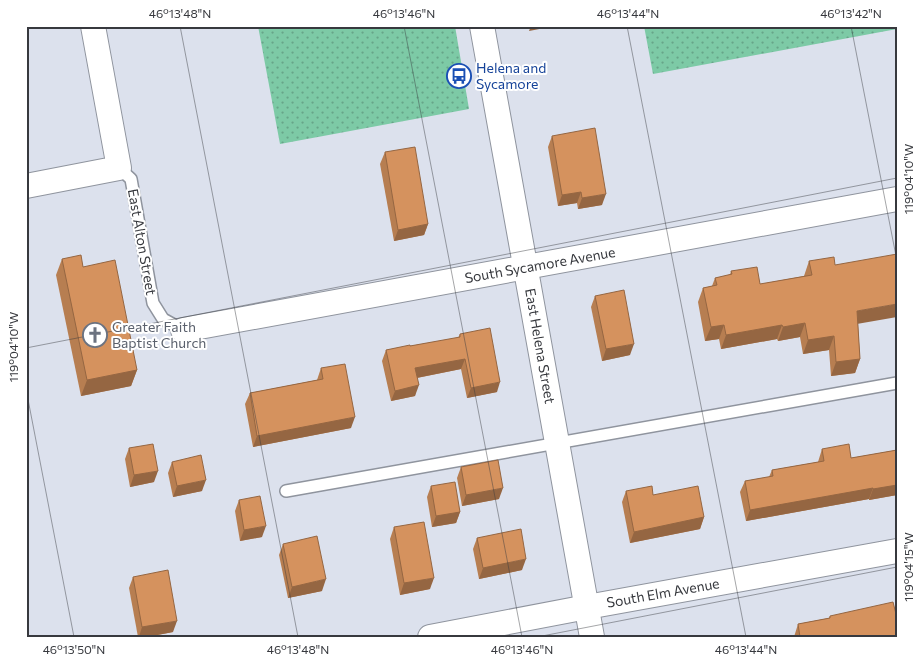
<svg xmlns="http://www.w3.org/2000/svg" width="923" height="663" viewBox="0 0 923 663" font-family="Commissioner,sans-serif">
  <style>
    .grass { fill: url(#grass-dots) }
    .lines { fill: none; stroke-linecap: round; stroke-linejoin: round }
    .service-casing { stroke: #8f949e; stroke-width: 14 }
    .minor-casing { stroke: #8f949e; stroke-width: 26 }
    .service { stroke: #fff; stroke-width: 11 }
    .minor { stroke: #fff; stroke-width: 24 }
    .wall { fill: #b77e51 }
    .shaded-wall { fill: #956642 }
    .building { fill: #d5925e; stroke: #956642 }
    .ticks { fill: none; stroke: #37393e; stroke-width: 1; stroke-opacity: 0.45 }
    .labels { text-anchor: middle; stroke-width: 4; stroke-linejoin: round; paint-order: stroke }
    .transit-label { font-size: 14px; fill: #164399; stroke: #fff; text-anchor: start }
    .street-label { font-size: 14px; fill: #37393e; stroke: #fff }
    .worship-label { font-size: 14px; fill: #5b616d; stroke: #fff; text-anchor: start }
    .neatline { fill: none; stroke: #37393e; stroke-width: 2 }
    .ticks-label { font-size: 12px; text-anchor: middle; fill: #37393e }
  </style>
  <defs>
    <pattern id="grass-dots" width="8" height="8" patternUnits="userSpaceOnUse" patternTransform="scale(1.25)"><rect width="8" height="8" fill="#7dcaa6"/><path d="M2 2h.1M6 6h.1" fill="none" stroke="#67a589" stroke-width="1.8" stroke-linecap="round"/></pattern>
  </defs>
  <rect width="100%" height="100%" fill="#dce1ed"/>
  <g class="grass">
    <path d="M258,26H455L469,109L280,144Z"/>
    <path d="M644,26H897V29L653,74Z"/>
  </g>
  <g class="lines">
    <defs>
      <g id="service">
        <path d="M119,168L131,179L153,303L163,319L183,330"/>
        <path d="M286,491L897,383"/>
      </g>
      <g id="minor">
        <path d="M482,26L592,637"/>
        <path d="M26,186L119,168L93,26"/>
        <path d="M183,330L897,199"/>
        <path d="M430,637L587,607L897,551"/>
      </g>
    </defs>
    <use href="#service" class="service-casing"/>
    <use href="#minor" class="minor-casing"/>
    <use href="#service" class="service"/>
    <use href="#minor" class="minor"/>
  </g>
  <g class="wall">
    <path d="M552,136L602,205L578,209L577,203L558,206L548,147Z"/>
    <path d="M385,152L428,224L424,235L394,241L380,164Z"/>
    <path d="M62,259L83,267L137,370L131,386L81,396L56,275Z"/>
    <path d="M809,261L835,265L858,324L860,359L855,373L831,376L829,350L803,354L800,337L778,341L777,339L721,349L719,339L705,341L698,302L703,288L712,286L715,278L730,275L731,271L760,284L804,276Z"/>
    <path d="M595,296L630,355L602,361L591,307Z"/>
    <path d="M460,334L497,392L467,398L461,369L417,378L415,396L391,401L382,361L386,350L458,338Z"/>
    <path d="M321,368L351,428L253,447L245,404L250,393L317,380Z"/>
    <path d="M129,448L154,482L130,487L125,459Z"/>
    <path d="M822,449L851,458L897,450V495L869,500V499L746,521L740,492L745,481L769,477L772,470L818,462Z"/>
    <path d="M172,462L202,491L173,497L168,473Z"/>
    <path d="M461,467L499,499L462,506L457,478Z"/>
    <path d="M431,486L460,512L456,523L432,527L427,497Z"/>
    <path d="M626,491L704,517L700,529L630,543L622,502Z"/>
    <path d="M239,500L262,537L240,541L235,511Z"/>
    <path d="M394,527L430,589L400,595L390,539Z"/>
    <path d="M477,538L522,570L479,579L473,549Z"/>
    <path d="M283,544L322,591L288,598L279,555Z"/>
    <path d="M133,577L173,632L147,637H138L129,588Z"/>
    <path d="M830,616L897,637H794L798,624L829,618Z"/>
  </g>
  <g class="shaded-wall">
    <path d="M531,26H555L529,31Z"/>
    <path d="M581,192L577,203L558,206L562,195Z"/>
    <path d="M606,194L602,205L578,209L582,198Z"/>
    <path d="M428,224L424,235L394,241L398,230Z"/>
    <path d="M897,304V317L851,325L857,311Z"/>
    <path d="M805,323L800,337L778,341L783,327Z"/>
    <path d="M724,325L719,339L705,341L711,327Z"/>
    <path d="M782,325L777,339L721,349L726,335Z"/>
    <path d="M834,336L829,350L803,354L808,340Z"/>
    <path d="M634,344L630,355L602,361L606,349Z"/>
    <path d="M465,359L461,369L411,379L415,368Z"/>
    <path d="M860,359L855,373L831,376L836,362Z"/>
    <path d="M137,370L131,386L81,396L87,380Z"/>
    <path d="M500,382L497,392L467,398L471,388Z"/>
    <path d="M419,385L415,396L391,401L395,391Z"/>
    <path d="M355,417L351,428L253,447L257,436Z"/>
    <path d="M158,471L154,482L130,487L134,475Z"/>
    <path d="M206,480L202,491L173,497L177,486Z"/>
    <path d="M897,485V495L869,500L873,489Z"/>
    <path d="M503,488L499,499L462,506L466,495Z"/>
    <path d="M873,488L869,499L746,521L750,510Z"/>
    <path d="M460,512L456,523L432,527L436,516Z"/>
    <path d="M704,517L700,529L630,543L634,532Z"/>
    <path d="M266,526L262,537L240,541L244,530Z"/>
    <path d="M526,559L522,570L479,579L483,568Z"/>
    <path d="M434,578L430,589L400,595L404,583Z"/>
    <path d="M326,579L322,591L288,598L292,587Z"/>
    <path d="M177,621L173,632L147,637H139L142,627Z"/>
  </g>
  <g class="building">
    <path d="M595,128L606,194L582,198L581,192L562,195L552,136Z"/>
    <path d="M415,147L428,224L398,230L385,152Z"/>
    <path d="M897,254V304L857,311L860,359L836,362L834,336L808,340L805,323L783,327L782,325L726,335L724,325L711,327L703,288L717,285L715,278L732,274L731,271L757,267L760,284L812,275L809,261L834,257L835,265Z"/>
    <path d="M81,255L83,267L115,260L137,370L87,380L62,259Z"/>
    <path d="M624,290L634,344L606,349L595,296Z"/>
    <path d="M490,328L500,382L471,388L465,359L415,368L419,385L395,391L386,350L410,345V346L460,337V334Z"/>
    <path d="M345,364L355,417L257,436L250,393L323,379L321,368Z"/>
    <path d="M153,444L158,471L134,475L129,448Z"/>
    <path d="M849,444L851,458L897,450V485L873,489V488L750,510L745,481L773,476L772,470L824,461L822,449Z"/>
    <path d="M201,455L206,480L177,486L172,462Z"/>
    <path d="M498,460L503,488L466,495L461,467Z"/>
    <path d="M455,482L460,512L436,516L431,486Z"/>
    <path d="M652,486L653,495L698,486L704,517L634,532L626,491Z"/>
    <path d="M260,496L266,526L244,530L239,500Z"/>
    <path d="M424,522L434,578L404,583L394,527Z"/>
    <path d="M521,529L526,559L483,568L477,538Z"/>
    <path d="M317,536L326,579L292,587L283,544Z"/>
    <path d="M168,570L177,621L142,627L133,577Z"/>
    <path d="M893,602L897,618V637H800L798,624L830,618V616Z"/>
  </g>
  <path class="ticks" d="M180,26L298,637M404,26L522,637M627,26L746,637M851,26L897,261M26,348L897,178M26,389L74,637M537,637L897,567"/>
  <defs>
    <symbol id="bus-ring" viewBox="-11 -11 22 22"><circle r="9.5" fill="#fff" stroke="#1a4fb4" stroke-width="1.5"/><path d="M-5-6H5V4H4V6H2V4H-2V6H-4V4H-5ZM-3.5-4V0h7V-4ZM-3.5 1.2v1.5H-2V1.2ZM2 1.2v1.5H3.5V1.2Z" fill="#1a4fb4"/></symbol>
    <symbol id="church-ring" viewBox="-11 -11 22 22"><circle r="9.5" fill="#fff" stroke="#6b7280" stroke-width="1.5"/><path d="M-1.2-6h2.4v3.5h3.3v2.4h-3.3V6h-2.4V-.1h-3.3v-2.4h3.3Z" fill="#6b7280"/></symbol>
  </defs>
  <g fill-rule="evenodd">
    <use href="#bus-ring" x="445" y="62" width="28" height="28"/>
    <use href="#church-ring" x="81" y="321" width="28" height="28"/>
  </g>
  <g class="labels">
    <g class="transit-label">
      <text x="476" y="73">Helena and<tspan x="476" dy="16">Sycamore</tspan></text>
    </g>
    <g class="street-label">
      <text transform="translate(142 242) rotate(80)" y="5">East Alton Street</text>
      <text transform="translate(540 265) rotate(-10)" y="5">South Sycamore Avenue</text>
      <text transform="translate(540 346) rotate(80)" y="5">East Helena Street</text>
      <text transform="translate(663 593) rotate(-10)" y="5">South Elm Avenue</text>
    </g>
    <g class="worship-label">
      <text x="112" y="332">Greater Faith<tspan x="112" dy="16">Baptist Church</tspan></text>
    </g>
  </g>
  <rect width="923" height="663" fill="none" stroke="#ffffff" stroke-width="55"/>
  <rect x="28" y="28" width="868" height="608" class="neatline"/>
  <g class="ticks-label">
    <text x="180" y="18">46°13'48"N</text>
    <text x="404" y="18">46°13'46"N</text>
    <text x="628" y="18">46°13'44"N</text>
    <text x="851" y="18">46°13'42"N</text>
    <text transform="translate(909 179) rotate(-90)" y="4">119°04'10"W</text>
    <text transform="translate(14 347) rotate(-90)" y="4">119°04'10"W</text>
    <text transform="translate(909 567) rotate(-90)" y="4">119°04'15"W</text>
    <text x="74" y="654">46°13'50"N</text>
    <text x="298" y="654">46°13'48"N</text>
    <text x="522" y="654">46°13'46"N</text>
    <text x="746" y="654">46°13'44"N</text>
  </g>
</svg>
